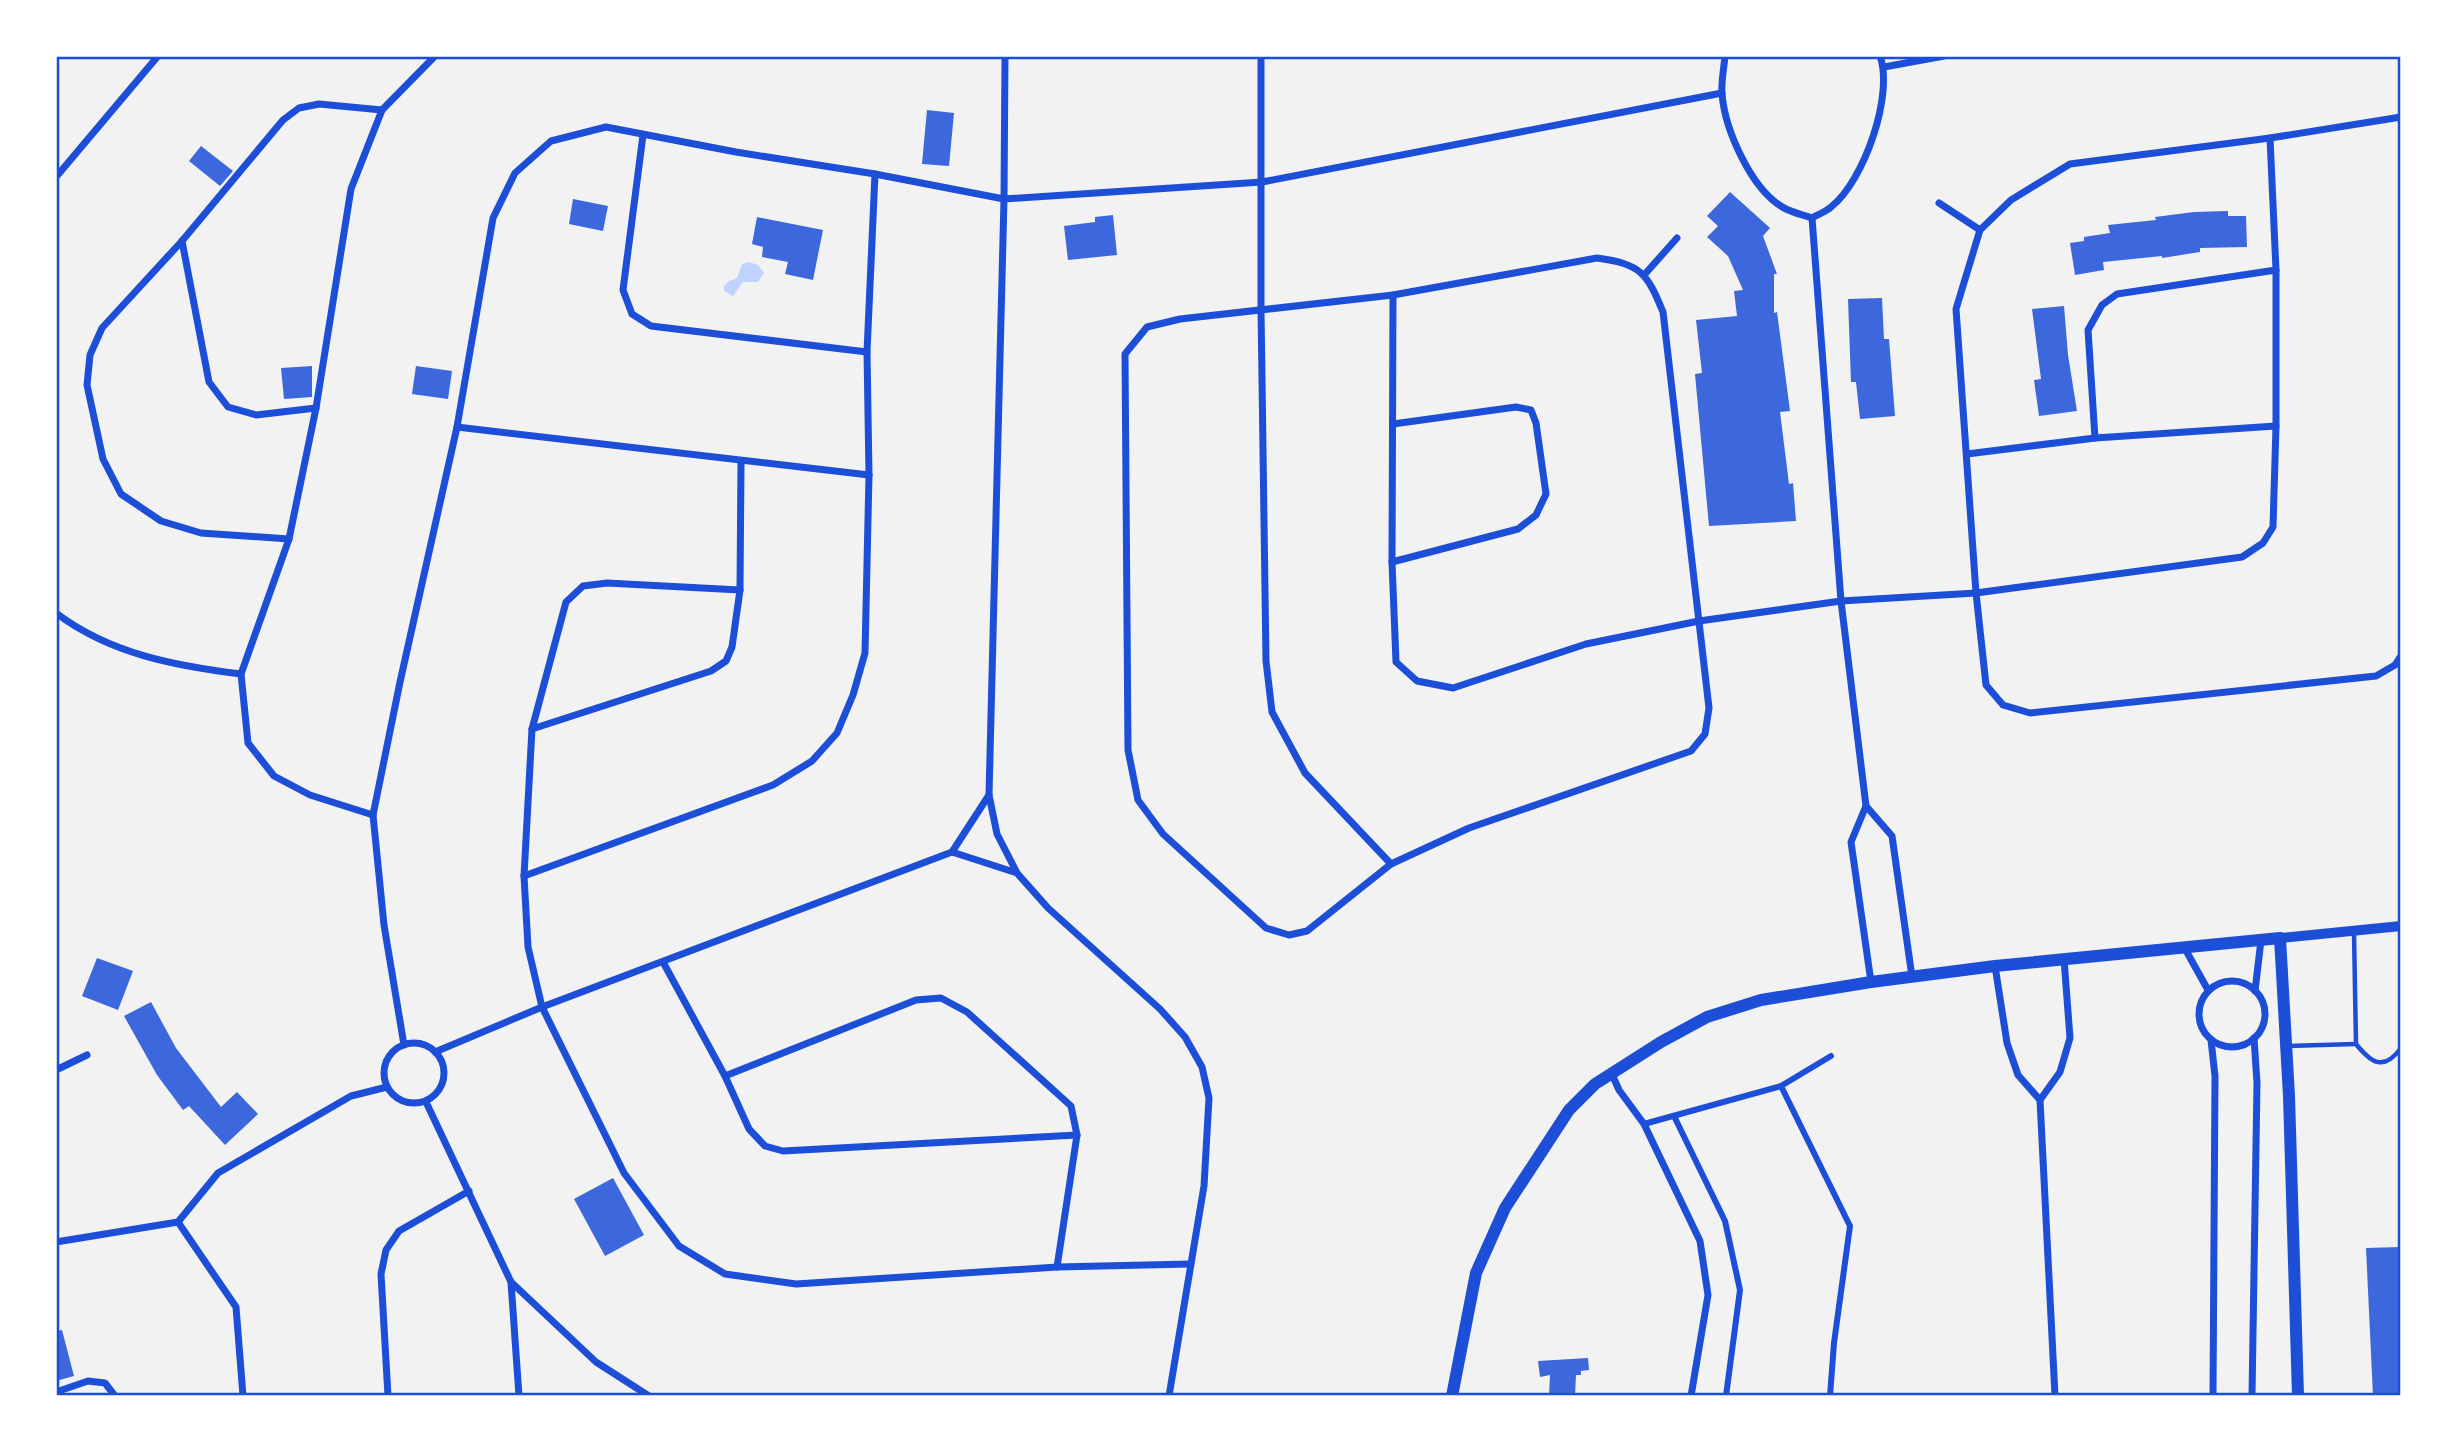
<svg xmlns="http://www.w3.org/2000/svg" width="2457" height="1452" viewBox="0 0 2457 1452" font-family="'DM Sans',sans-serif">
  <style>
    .water { fill: #bfd3fe }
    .building { fill: #3d67dc }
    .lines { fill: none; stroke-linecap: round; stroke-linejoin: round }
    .service { stroke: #1d4ed8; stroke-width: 4.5 }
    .pedestrian { stroke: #1d4ed8; stroke-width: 6 }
    .minor { stroke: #1d4ed8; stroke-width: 7 }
    .tertiary { stroke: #1d4ed8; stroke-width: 10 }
    .secondary { stroke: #1d4ed8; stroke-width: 12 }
    .neatline { fill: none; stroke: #1d4ed8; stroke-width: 2.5 }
  </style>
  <rect width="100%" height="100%" fill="#f2f2f2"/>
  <path class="water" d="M749,262L758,265L764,273L758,282H743L733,296L724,291V286L729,281L737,278L742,264Z"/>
  <g class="building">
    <path d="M927,110L954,113L949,166L922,164Z"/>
    <path d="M201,146L233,171L220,186L189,161Z"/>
    <path d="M1730,192L1770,228L1763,236L1777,274H1774V313L1777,312L1790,411L1780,412L1789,484L1793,483L1796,521L1709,526L1695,374L1702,373L1696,320L1737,316L1734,291L1743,290L1728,256L1707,237L1718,226L1707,216Z"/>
    <path d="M573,199L608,206L603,231L569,224Z"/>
    <path d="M2194,212L2228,211V216H2246L2247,247L2200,248V252L2162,258V256L2103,262L2104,270L2075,275L2070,243L2084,241V237L2110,233L2108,225L2156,220L2155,217Z"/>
    <path d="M1113,215L1117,255L1068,260L1064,226L1095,222V217Z"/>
    <path d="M757,217L823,230L813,280L785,274L788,262L762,257L763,247L752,244Z"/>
    <path d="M1882,298L1884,339H1889L1895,416L1860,419L1856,382H1851L1848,299Z"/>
    <path d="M2064,306L2068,355L2077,411L2039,416L2034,380L2041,379L2032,309Z"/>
    <path d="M312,366V397L284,399L281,368Z"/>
    <path d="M416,366L452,371L448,399L412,394Z"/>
    <path d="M97,958L133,971L118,1010L82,996Z"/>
    <path d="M151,1002L176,1048L221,1107L237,1092L258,1114L225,1145L189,1106L183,1110L157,1075L124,1016Z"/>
    <path d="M613,1178L644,1235L605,1256L574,1199Z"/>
    <path d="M2401,1247V1396H2373L2366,1248Z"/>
    <path d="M62,1330L74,1376L56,1381V1331Z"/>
    <path d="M1588,1358L1589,1370L1581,1371V1375H1576L1575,1396H1549L1550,1375L1540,1377L1538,1361Z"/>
  </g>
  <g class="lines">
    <g class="service">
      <path d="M2354,933L2356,1044C2372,1064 2384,1071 2401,1048"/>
      <path d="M2287,1046L2356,1044"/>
    </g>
    <g class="pedestrian">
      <path d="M1781,1086L1850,1226L1834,1343L1830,1396"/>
      <path d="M1674,1116L1725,1221L1740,1290L1726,1396"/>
      <path d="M1644,1124L1781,1086L1831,1056"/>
    </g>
    <g class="minor">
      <path d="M1005,56L1004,199L989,795L997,834L1017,873L1048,908L1160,1009L1185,1037L1202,1067L1209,1098L1204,1186L1169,1396"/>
      <path d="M1261,56V309L1266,661L1272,712L1305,773L1391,864"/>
      <path d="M1725,56C1724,68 1721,82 1722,94C1725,130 1752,192 1786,209C1794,213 1804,215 1812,218C1818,214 1826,212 1831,207C1864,181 1894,95 1880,56"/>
      <path d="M1884,67L1944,56"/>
      <path d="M2401,117L2270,138L2070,164L2011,200L1980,230L1956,309L1976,593L1986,685L2003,705L2030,713L2376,676L2395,665L2401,656"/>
      <path d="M643,135L623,290L632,314L651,326L867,352"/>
      <path d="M56,177L158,56"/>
      <path d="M1939,203L1980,230"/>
      <path d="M1812,218L1841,601L1866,806L1851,842L1871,982"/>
      <path d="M182,241L209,382L228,407L256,415L316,408"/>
      <path d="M1597,258C1641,264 1647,273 1663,312L1709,708L1705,734L1691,751L1469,828L1391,864L1307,931L1289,935L1266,928L1163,834L1138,800L1128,750L1125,354L1147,327L1180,319L1393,295Z"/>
      <path d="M1645,274L1677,238"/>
      <path d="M1393,295L1392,562L1396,662L1417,681L1453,688L1586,644L1699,621L1841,601L1976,593L2242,557L2263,543L2273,527L2276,426V270L2270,138"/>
      <path d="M457,427L869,475"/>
      <path d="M2095,438L2088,330L2102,305L2117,294L2276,270"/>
      <path d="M1967,454L2095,438L2276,426"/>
      <path d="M289,539L201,533L161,521L121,494L103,459L87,385L90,355L102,328L182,241L283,120L299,108L319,104L382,110"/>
      <path d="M1392,562L1518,529L1536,515L1546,494L1536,423L1531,410L1516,407L1393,424"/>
      <path d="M740,590L607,583L583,586L566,602L532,729L524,876L528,947L542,1007L624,1173L679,1246L725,1274L796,1284L1057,1267L1190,1264"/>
      <path d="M56,613C110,654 176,666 241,674"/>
      <path d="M532,729L711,671L726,661L732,647L740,590L741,462"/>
      <path d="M1866,806L1892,836L1912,977"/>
      <path d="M373,815L310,795L274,776L248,743L241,674L289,539L316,408L351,189L382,110L435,56"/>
      <path d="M952,852L1017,873"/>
      <path d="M952,852L989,795"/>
      <path d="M524,876L773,785L812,761L837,733L853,695L865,653L869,475L867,352L875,174"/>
      <path d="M2184,947L2208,990"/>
      <path d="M663,962L725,1076L749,1129L765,1146L783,1151L1077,1135"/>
      <path d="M1995,966L2007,1043L2018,1075L2040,1100"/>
      <circle cx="2232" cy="1014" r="33"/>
      <path d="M2255,991L2261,940"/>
      <path d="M2211,1040L2215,1076L2213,1396"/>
      <circle cx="414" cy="1073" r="30"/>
      <path d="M404,1045L384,925L373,815L400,682L457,427L493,218L515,173L551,141L606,127L736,152L875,174L1004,199L1262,182L1722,93"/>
      <path d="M435,1052L542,1007L952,852"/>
      <path d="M56,1070L87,1055"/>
      <path d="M1611,1072L1619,1090L1644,1124L1700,1241L1708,1295L1691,1396"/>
      <path d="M725,1076L916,1000L941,998L967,1012L1071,1106L1077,1135L1057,1267"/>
      <path d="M426,1102L511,1282L596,1362L649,1396"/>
      <path d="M178,1222L236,1307L243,1396"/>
      <path d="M56,1242L178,1222L218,1173L351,1096L387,1087"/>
      <path d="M511,1282L519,1396"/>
      <path d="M56,1392L88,1381L105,1383L115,1396"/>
      <path d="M388,1396L381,1274L386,1250L399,1231L469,1191"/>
      <path d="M2055,1396L2040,1100L2060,1072L2070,1038L2064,959"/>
      <path d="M2252,1396L2257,1083L2254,1038"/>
    </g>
    <path class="tertiary" d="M2280,938L2401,926"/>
    <path class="secondary" d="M1452,1396L1476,1273L1505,1208L1569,1110L1595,1084L1661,1042L1707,1017L1761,1000L1871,982L1995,966L2280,938L2289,1096L2298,1396"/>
  </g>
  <rect width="2457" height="1452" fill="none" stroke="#ffffff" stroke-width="116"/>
  <rect x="58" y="58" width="2341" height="1336" class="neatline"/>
</svg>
